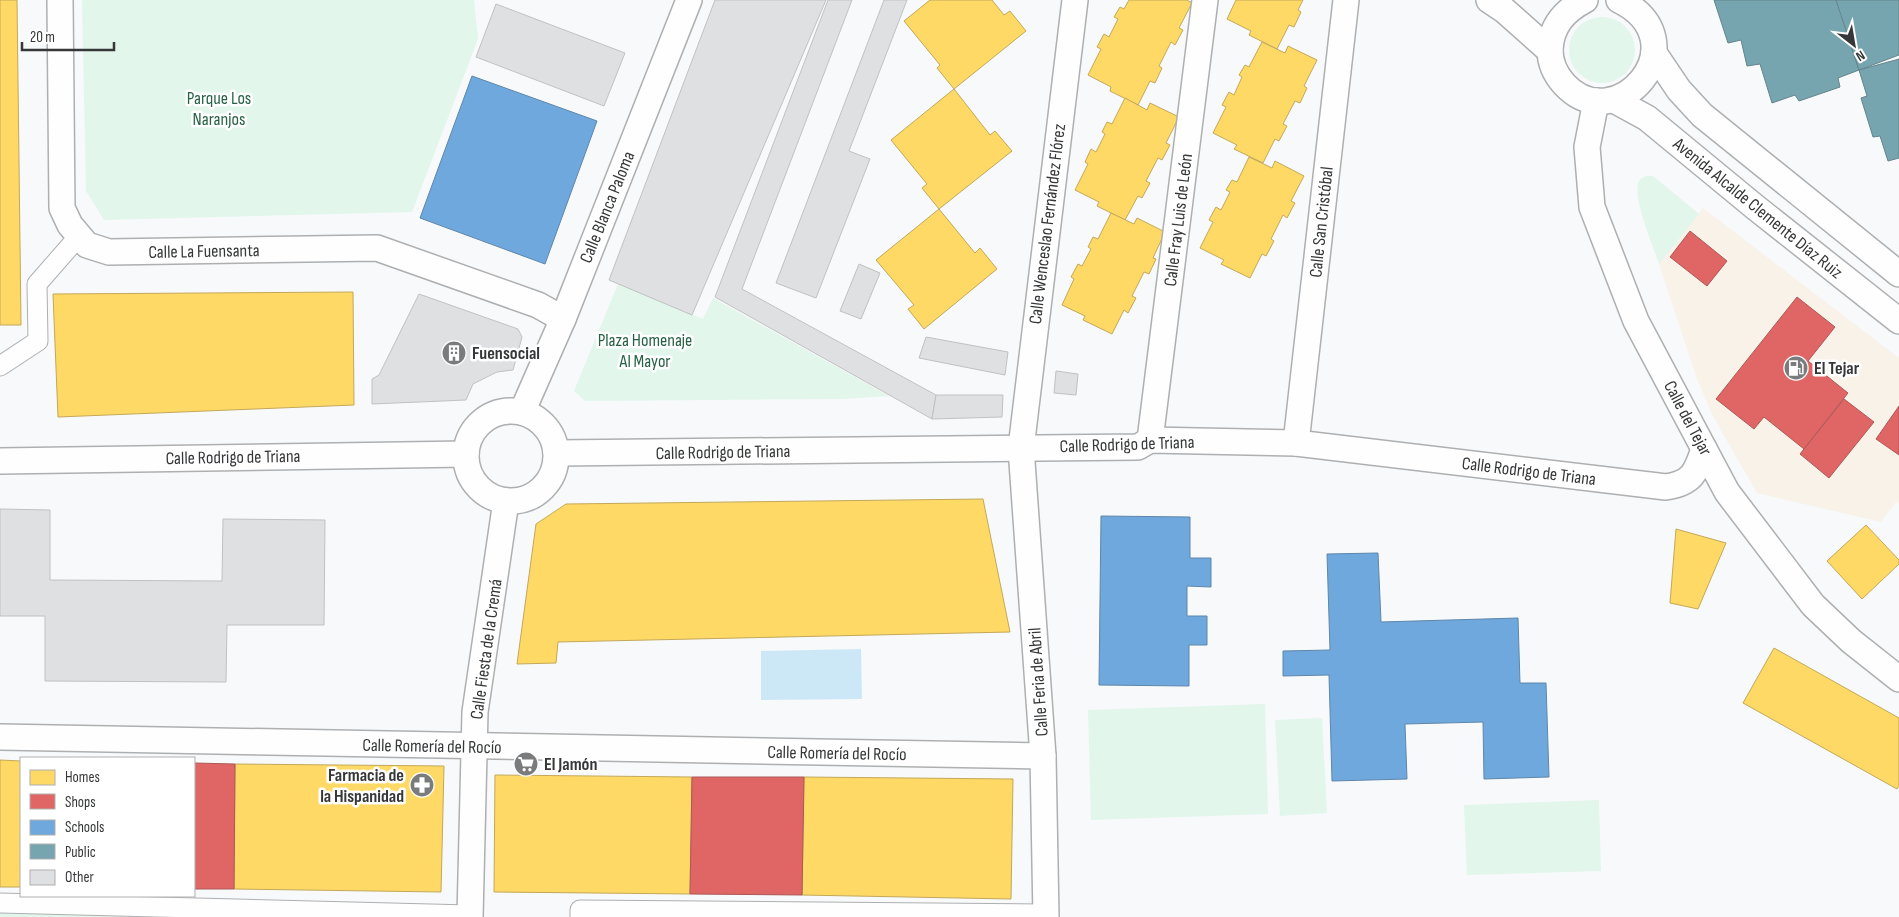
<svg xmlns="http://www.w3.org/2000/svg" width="1899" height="917" viewBox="0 0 1899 917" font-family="'Sofia Sans Condensed',sans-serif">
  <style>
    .commercial { fill: #f9f2e8 }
    .green { fill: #e2f6eb }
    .water { fill: #cce8f6 }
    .homes { fill: #ffd966; stroke: #c3a858 }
    .shops { fill: #e06666; stroke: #ad5858 }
    .schools { fill: #6fa8dc; stroke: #5e86ab }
    .public { fill: #76a5af; stroke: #63848b }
    .building { fill: #dfe0e2; stroke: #c0c1c3 }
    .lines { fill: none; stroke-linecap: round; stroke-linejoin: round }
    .pedestrian-casing { stroke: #aeafb0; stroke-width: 21 }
    .minor-casing { stroke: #aeafb0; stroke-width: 28 }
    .pedestrian { stroke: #fefefe; stroke-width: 19 }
    .minor { stroke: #fefefe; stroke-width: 25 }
    .labels { text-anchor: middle; stroke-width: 5; stroke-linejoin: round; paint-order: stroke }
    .park-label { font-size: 18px; fill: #276245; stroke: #fff }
    .street-label { font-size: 18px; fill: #363738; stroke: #fff }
    .poi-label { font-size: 18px; font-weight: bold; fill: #363738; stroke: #fff; text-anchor: start }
  </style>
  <rect width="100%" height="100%" fill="#f7f9fb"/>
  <path class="commercial" d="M1703,208L1899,358V504L1896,502L1881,522L1757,493L1713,416L1697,379L1659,264Z"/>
  <g class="green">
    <path d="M82,0H474L478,39L412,212L104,220L86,191Z"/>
    <circle cx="1602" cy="50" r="33"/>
    <path d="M1646,176H1653L1699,214L1659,264C1653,245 1634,202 1638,184C1639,179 1642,178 1646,176Z"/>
    <path d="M618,284L703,319L713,298L889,396L842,399L585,401L574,391Z"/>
    <path d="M1265,704L1268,814L1091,820L1088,710Z"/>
    <path d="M1322,718L1327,813L1280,816L1275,720Z"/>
    <path d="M1599,800L1601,871L1467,875L1464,805Z"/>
    <path d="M0,911L280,917H0Z"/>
  </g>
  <path class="water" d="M861,649L862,699L761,700V651Z"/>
  <g class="homes">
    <path d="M0,0H17L21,325H0Z"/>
    <path d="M930,0H992L1004,15L1010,11L1026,31L954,89L937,68L940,65L904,21Z"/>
    <path d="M1129,0H1187L1192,3L1179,28L1183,30L1175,45L1171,42L1159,66L1162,68L1155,83L1150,81L1138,105L1110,91L1111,87L1088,75L1101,49L1097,47L1104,34L1109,37L1118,19L1114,17L1120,7L1124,9Z"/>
    <path d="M1236,0H1303L1298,10L1301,12L1294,27L1289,25L1277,49L1249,35L1251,31L1227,19Z"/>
    <path d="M1262,42L1285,53L1288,46L1317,60L1304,86L1307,88L1300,103L1295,101L1283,124L1287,126L1279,141L1275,139L1263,163L1234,149L1237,145L1213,133L1226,107L1222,105L1229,92L1234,95L1242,77L1239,75L1245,65L1249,67Z"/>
    <path d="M954,89L990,135L995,131L1012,151L939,209L922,188L927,184L891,140Z"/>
    <path d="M1125,98L1147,110L1150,103L1179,117L1166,143L1170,145L1162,160L1158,158L1146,181L1150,183L1142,198L1138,196L1125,220L1097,206L1099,202L1075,190L1088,164L1085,162L1091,149L1096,152L1105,134L1102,132L1107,122L1112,124Z"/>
    <path d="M1249,157L1272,168L1275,161L1304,176L1291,201L1295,203L1287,218L1283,215L1271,239L1274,241L1266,256L1262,254L1250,278L1221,264L1224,260L1200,248L1213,222L1209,220L1216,207L1221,210L1230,192L1226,190L1232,180L1237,182Z"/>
    <path d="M939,209L975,253L980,248L997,269L924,329L908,309L914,305L876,260Z"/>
    <path d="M1111,213L1134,224L1137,218L1165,232L1153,258L1156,259L1149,274L1144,272L1132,296L1136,298L1128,313L1124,310L1112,334L1083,320L1085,316L1062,305L1074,279L1071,277L1078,264L1082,266L1091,249L1088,247L1093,237L1098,239Z"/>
    <path d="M353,292L354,405L58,417L53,294Z"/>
    <path d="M983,499L1010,632L558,642L556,663L517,664L536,524L566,504Z"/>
    <path d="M1866,525L1899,560V564L1862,599L1827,561Z"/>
    <path d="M1676,529L1726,543L1698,609L1670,603Z"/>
    <path d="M1774,648L1899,718V786L1897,789L1743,703Z"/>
    <path d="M0,760L21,761V887H0Z"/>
    <path d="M235,764L444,766L441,892L234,889Z"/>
    <path d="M495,775L692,777L690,894L494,892Z"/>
    <path d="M804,777L1013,779L1011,899L802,895Z"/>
  </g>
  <g class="shops">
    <path d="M1690,231L1727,261L1707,286L1670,257Z"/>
    <path d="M1797,297L1835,327L1808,361L1848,393L1804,449L1764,417L1754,429L1716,399Z"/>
    <path d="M1844,399L1874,422L1829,478L1800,454Z"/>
    <path d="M1899,406V455L1876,439Z"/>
    <path d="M194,763L235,764L234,889H194Z"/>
    <path d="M692,777H804L802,895L690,894Z"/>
  </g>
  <g class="schools">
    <path d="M472,76L597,121L545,264L420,218Z"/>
    <path d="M1101,516L1190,517V558H1211V587L1187,586V616H1207V645H1189V686L1099,685Z"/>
    <path d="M1378,553L1381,622L1518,618L1520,683H1546L1549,777L1484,779L1483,722L1405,724L1407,779L1332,781L1329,675L1283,676V651L1330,650L1327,554Z"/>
  </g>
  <g class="public">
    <path d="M1714,0H1858L1853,4L1858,26L1846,30L1859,70L1838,78L1840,87L1799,101L1795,95L1772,103L1760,64L1747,66L1741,40L1728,43Z"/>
    <path d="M1836,0H1899V55L1859,70Z"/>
    <path d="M1899,59V158L1888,161L1880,136L1873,137L1861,98L1867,96L1859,70Z"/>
  </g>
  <g class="building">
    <path d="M715,0H826L692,315L609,280Z"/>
    <path d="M828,0H852L742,289L936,395L932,419L715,297Z"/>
    <path d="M884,0H907L849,151L870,159L816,298L776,283Z"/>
    <path d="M496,4L625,53L604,106L476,57Z"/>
    <path d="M859,264L880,273L861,319L840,311Z"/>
    <path d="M419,294L518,329L522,337L513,370L497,372L473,384L466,400L372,404V379L379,375Z"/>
    <path d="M926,337L1008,352L1005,375L919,358Z"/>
    <path d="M1056,371L1078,374L1076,395L1054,393Z"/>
    <path d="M936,395H1003L1002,417L932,419Z"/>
    <path d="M0,509L50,510V580L222,581L223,519L325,520L324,625H227L226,682L45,681V616H0Z"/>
  </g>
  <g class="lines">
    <defs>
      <g id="pedestrian">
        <path d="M0,366L38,341L37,284L79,236"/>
        <path d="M0,903L470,915"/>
        <path d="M580,917V910L1046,914"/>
      </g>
      <g id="minor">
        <path d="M60,0L62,208L70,225L87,245L109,252L377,248L538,305L563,319"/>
        <path d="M1489,0L1504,10L1550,51"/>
        <path d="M1585,0C1564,11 1551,26 1550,50C1550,63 1556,75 1564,84C1616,141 1703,42 1619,0"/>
        <path d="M1654,53L1679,90L1702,115L1899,274"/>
        <path d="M1614,100L1647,118L1755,207L1899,321"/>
        <path d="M1596,101L1587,147L1592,207L1636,321L1727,492L1813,605L1851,641L1899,679"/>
        <circle cx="511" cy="456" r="45"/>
        <path d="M522,412L563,319L689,0"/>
        <path d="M1150,440L1205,0"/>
        <path d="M1296,443L1346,0"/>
        <path d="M557,453L1138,447L1150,440L1296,443L1666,487C1692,483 1696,473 1704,449"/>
        <path d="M0,461L466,454"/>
        <path d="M0,737L1043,756"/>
        <path d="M470,917L475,712L506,501"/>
        <path d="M1046,917L1043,756L1021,448L1075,0"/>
      </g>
    </defs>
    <use href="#pedestrian" class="pedestrian-casing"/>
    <use href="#minor" class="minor-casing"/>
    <use href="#pedestrian" class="pedestrian"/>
    <use href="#minor" class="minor"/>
  </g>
  <defs>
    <symbol id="building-disc" viewBox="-11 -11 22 22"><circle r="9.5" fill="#7a7b7c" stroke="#fff"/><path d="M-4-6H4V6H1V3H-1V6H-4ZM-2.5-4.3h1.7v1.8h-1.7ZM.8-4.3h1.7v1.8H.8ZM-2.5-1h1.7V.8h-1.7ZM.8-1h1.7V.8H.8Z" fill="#fff"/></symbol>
    <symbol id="fuel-disc" viewBox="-11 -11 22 22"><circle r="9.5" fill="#7a7b7c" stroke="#fff"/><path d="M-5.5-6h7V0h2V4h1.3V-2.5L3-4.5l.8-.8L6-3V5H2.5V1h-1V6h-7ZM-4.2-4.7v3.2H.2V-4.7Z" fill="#fff"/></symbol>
    <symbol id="supermarket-disc" viewBox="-11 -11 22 22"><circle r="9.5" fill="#7a7b7c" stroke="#fff"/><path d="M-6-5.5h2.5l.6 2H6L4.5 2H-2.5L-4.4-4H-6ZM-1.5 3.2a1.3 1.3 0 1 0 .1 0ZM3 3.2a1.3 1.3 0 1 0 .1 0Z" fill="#fff"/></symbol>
    <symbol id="pharmacy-disc" viewBox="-11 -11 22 22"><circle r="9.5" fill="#7a7b7c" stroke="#fff"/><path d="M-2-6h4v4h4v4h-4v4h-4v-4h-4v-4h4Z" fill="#fff"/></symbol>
  </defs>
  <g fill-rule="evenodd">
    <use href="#building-disc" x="440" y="339" width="28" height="28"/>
    <use href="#fuel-disc" x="1782" y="354" width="28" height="28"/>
    <use href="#supermarket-disc" x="512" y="750" width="28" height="28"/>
    <use href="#pharmacy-disc" x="408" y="771" width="28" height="28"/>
  </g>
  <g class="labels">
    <g class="park-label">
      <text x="219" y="104">Parque Los<tspan x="219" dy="21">Naranjos</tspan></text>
      <text x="645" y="346">Plaza Homenaje<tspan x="645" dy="21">Al Mayor</tspan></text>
    </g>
    <g class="street-label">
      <text transform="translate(607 207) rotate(-68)" y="6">Calle Blanca Paloma</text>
      <text transform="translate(1758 208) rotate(39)" y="6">Avenida Alcalde Clemente Díaz Ruiz</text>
      <text transform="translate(1178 220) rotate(-83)" y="6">Calle Fray Luis de León</text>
      <text transform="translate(1321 222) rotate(-84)" y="6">Calle San Cristóbal</text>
      <text transform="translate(1047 224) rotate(-83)" y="6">Calle Wenceslao Fernández Flórez</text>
      <text transform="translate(204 251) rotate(-1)" y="6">Calle La Fuensanta</text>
      <text transform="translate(1688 418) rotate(62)" y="6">Calle del Tejar</text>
      <text transform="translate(1127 444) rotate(-2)" y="6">Calle Rodrigo de Triana</text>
      <text transform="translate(723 452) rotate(-1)" y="6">Calle Rodrigo de Triana</text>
      <text transform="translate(233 457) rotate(-1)" y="6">Calle Rodrigo de Triana</text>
      <text transform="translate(1529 471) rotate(7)" y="6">Calle Rodrigo de Triana</text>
      <text transform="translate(486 649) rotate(-82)" y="6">Calle Fiesta de la Cremá</text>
      <text transform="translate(1038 682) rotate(-94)" y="6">Calle Feria de Abril</text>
      <text transform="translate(432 746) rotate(1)" y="6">Calle Romería del Rocío</text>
      <text transform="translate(837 753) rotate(1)" y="6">Calle Romería del Rocío</text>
    </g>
    <g class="poi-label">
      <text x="472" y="359">Fuensocial</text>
      <text x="1814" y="374">El Tejar</text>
      <text x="544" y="770">El Jamón</text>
      <text x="404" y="781" text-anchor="end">Farmacia de<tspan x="404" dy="21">la Hispanidad</tspan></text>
    </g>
  </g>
  <rect x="20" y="757" width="175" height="140" fill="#ffffff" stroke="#afafaf"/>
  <rect x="30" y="770" width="25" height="15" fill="#ffd966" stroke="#afafaf"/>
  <text x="65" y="782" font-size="15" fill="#363738">Homes</text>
  <rect x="30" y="794" width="25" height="15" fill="#e06666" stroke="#afafaf"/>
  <text x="65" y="807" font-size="15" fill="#363738">Shops</text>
  <rect x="30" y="820" width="25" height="15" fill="#6fa8dc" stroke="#afafaf"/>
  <text x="65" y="832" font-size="15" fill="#363738">Schools</text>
  <rect x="30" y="844" width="25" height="15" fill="#76a5af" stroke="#afafaf"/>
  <text x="65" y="857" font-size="15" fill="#363738">Public</text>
  <rect x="30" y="870" width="25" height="15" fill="#dfe0e2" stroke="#afafaf"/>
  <text x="65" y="882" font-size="15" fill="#363738">Other</text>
  <g transform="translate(1854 45) rotate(149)" stroke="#ffffff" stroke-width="4" paint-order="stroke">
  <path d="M0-4L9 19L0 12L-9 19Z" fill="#363738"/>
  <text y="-8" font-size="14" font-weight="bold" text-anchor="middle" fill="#363738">N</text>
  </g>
  <path d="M22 42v8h92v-8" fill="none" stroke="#363738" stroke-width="2.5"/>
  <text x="30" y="42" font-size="15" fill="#363738" stroke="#ffffff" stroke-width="4" paint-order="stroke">20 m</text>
</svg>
